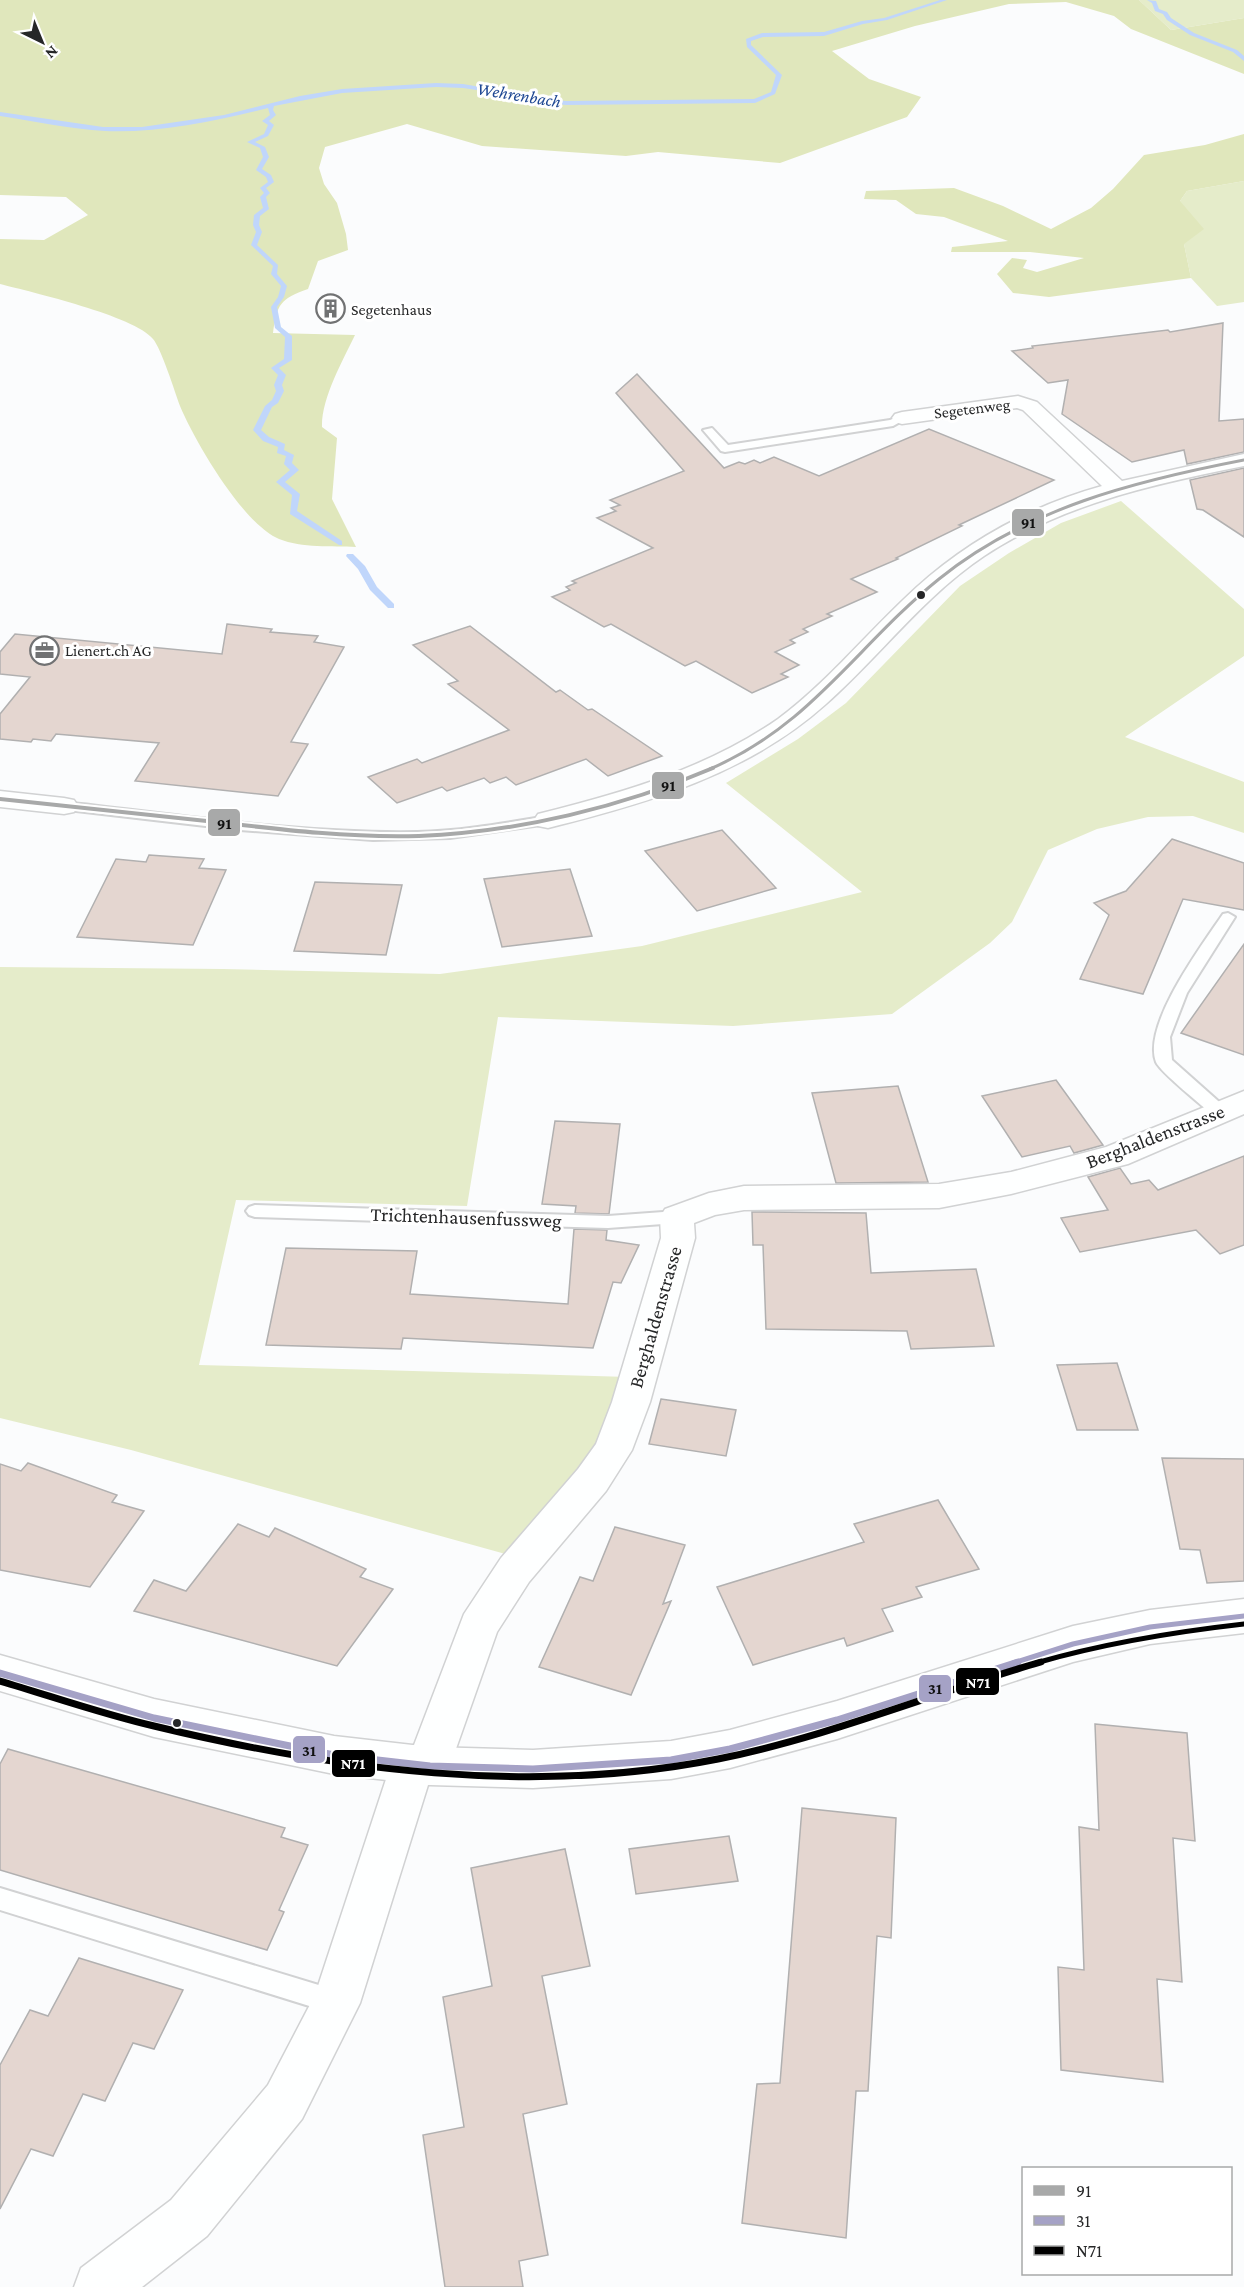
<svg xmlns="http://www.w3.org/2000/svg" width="1244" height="2287" viewBox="0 0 1244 2287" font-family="'Crimson Pro',serif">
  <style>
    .green { fill: #e5ecca }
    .forest { fill: #e0e7bc }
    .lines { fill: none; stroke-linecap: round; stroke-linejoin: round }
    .stream { fill: #c0d6fb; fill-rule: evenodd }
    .building { fill: #e4d6d0; stroke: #b1b0b0; stroke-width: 1.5 }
    .service-casing { stroke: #d1d2d3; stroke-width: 4 }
    .minor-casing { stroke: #d1d2d3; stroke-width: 3 }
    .tertiary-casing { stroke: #d1d2d3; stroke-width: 3 }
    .service { fill: #feffff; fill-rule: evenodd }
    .minor { fill: #feffff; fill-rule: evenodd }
    .tertiary { fill: #feffff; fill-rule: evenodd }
    .bus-1-far1-casing { stroke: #fff; stroke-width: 6 }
    .bus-1-casing { stroke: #fff; stroke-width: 8 }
    .bus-2-far1-casing { stroke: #fff; stroke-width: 10 }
    .bus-2-casing { stroke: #fff; stroke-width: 11 }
    .bus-3-far1-casing { stroke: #fff; stroke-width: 10 }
    .bus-3-casing { stroke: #fff; stroke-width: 11 }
    .bus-1-far1 { stroke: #a8a9a9; stroke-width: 3 }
    .bus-1 { stroke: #a8a9a9; stroke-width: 4 }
    .bus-2-far1 { stroke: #a5a2c6; stroke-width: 5 }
    .bus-2 { stroke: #a5a2c6; stroke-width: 7 }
    .bus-3-far1 { stroke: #000; stroke-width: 5 }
    .bus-3 { stroke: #000; stroke-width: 7 }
    .bus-dot { fill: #262728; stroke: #fff; stroke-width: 2 }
    .labels { text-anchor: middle; stroke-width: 6; stroke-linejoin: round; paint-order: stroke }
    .far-poi-label { font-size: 16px; fill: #262728; stroke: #fff; text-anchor: start }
    .far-street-label { font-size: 16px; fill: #262728; stroke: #fff }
    .far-water-label { font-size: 18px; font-style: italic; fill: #1e4793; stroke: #fff }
    .street-label { font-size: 20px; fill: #262728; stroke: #fff }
    .line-badge { stroke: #fff; stroke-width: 2 }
    .badge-label { font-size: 16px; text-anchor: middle; font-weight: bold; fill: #fff }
    .pale-badge-label { font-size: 16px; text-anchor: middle; font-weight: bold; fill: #111 }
  </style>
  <rect width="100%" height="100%" fill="#fbfcfd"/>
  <g class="green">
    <path d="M1139,0H1244V18L1171,30Z"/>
    <path d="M1244,181V302L1217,306L1191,278L1184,244L1180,201L1187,191Z"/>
    <path d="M1121,501L1244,609V656L1125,737L1244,782V833L1193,816L1148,817L1097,829L1048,850L1012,922L990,943L892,1014L733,1026L498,1017L467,1206L236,1200L199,1365L629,1377L601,1446L509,1555L131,1450L0,1418V967L223,969L440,974L642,946L862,892L726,783L798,739L846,703L960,586L1009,553L1061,523Z"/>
  </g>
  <g class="forest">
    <path d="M0,0H1139L1171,30L1244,18V74L1131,29L1114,16L1066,2L1009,4L915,26L832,51L869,79L921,97L907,117L780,163L658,152L626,156L482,146L407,124L325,147L319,168L324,184L337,203L346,234L348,250L318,261L308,289C280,299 277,304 273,333L355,335C343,360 321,399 322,427L337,438L332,499L356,547C332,546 302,548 279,539C244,525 195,442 180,406C175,392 161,348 153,339C135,316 31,292 0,284V239L44,240L88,215L66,197L0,195Z"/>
    <path d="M1244,134V181L1187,191L1180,201L1204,229L1184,244L1191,278L1049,297L1013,293L997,274L1012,258L1027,260L1023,268L1037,272L1084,258L1030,252H951L952,247L1008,241L944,217L916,214L896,200L864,199L866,191L954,188L1003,206L1051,229L1091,208L1113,189L1144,155L1205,145Z"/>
  </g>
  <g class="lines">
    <g class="stream">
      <path d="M940,0H947L887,20L863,24L824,36L763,37L751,41V45L782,75L775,94L755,103L566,105L518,100L503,94L463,88L436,87L342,93L274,106L273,110L276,115L269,121L274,125L268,136L255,142L265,147L269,157L262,169L271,175L274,182L266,188L270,193L266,197L269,209L260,216L259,225L262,232L257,245L278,265L277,274L287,286L284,297L277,307L281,327L292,336V360L279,368L286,375L282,385L284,391L278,403L272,407L261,430L269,437L285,444L284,450L294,455L292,463L299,470L285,482L300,494L297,511L342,541V545H339L290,514L292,495L276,482L290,470L284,464L286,456L277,453L278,447L263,441L253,430L265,406L272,400L276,391L274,385L278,375L271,368L284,359L285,337L275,328L271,307L278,297L281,286L271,274L273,266L251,245L256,232L253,225L254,215L263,208L260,197L264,193L260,188L268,182L266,177L256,170L263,157L260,148L247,142L264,134L268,125L262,121L270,115L268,108C215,121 159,133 105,131C70,129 34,121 0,116V112L103,127H142L224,115L300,96L342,89L436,83L463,84L504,91L519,96L566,101L754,99L771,92L776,75L747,47L746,39L762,33L824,32L862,21L884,18Z"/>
      <path d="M1147,0L1156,1L1159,9L1167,12L1171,18L1194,33L1237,50L1244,56V61L1233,52L1190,35L1167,20L1163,14L1155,11L1152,3Z"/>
      <path d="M347,554H353L365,566L377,587L394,604V608H388L370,590L358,569L346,556Z"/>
    </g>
  </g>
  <g class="building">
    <path d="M1223,323L1219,421L1244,419V452L1187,464L1184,450L1132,462L1062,414L1068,380L1048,383L1012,351L1033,348L1032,346L1168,330L1170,332Z"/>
    <path d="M637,374L724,468L739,462L745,464L754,460L760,463L774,457L819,476L929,429L1054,480L959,525L962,526L896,558L898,559L851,579L877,592L827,614L832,616L803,629L808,632L790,640L795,643L775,652L799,665L781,674L788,677L752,693L696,661L685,666L611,624L604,627L552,597L570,590L566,587L576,583L572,581L653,548L597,518L616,511L611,508L620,505L610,500L684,471L616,393Z"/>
    <path d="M1244,468V537L1203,510L1197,509L1190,480Z"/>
    <path d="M227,624L272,629L270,632L318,636L314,642L344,647L291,742L308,744L278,796L135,781L159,743L56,734L51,741L33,739L31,742L0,739V714L30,677L0,674V652L15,634L222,654Z"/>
    <path d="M470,626L556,692L560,690L588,710L592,709L662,756L608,776L586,759L516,785L506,777L490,783L484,778L447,791L442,787L397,803L368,777L417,759L422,763L509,730L448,684L458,681L413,645Z"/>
    <path d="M722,830L776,888L697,911L645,851Z"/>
    <path d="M1172,839L1244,863V910L1183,899L1143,994L1080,979L1109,915L1094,903L1126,891Z"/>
    <path d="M149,855L204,859L199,868L226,870L193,945L77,937L116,859L146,862Z"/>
    <path d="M570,869L592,936L502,947L484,879Z"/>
    <path d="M315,882L402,885L386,955L294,951Z"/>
    <path d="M1244,944V1055L1181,1033Z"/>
    <path d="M1056,1080L1103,1145L1074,1153L1070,1146L1022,1157L982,1096Z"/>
    <path d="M898,1086L928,1182L836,1183L812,1093Z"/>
    <path d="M555,1121L620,1124L609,1214L575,1213L576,1206L542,1204Z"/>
    <path d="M1244,1156V1245L1220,1254L1196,1230L1080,1252L1061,1218L1108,1210L1088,1177L1120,1168L1131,1184L1149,1180L1158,1190Z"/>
    <path d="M752,1212L866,1213L871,1273L976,1269L994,1346L911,1349L907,1331L766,1329L763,1245H753Z"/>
    <path d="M574,1229L607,1230L606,1240L639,1245L621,1283L613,1282L593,1348L403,1338L401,1349L266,1345L286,1248L417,1251L410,1294L568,1304Z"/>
    <path d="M1117,1363L1138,1430H1077L1057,1365Z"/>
    <path d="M661,1399L736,1410L726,1456L649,1444Z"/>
    <path d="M1162,1458L1244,1459V1581L1207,1583L1200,1550L1180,1549Z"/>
    <path d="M28,1463L117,1495L112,1502L144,1511L90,1587L0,1570V1464L21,1471Z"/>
    <path d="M938,1500L979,1569L916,1587L922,1597L882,1609L893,1631L847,1646L844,1638L753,1665L717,1587L864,1542L854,1524Z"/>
    <path d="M238,1524L269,1537L275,1528L366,1569L360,1577L393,1589L337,1666L134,1611L154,1580L186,1591Z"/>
    <path d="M615,1527L685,1545L663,1604L671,1601L631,1695L539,1667L580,1577L593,1581Z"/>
    <path d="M1095,1724L1187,1733L1195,1841L1173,1838L1182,1982L1157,1979L1163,2082L1061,2070L1058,1967L1084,1970L1079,1827L1099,1830Z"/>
    <path d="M8,1749L285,1828L281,1837L308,1845L279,1910L284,1912L267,1950L0,1870V1764Z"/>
    <path d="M802,1808L896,1818L891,1938L877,1936L868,2091H856L846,2238L742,2223L757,2084L780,2083Z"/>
    <path d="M729,1836L738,1881L636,1894L629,1849Z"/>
    <path d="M565,1849L590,1966L542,1976L567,2104L523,2114L548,2255L519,2261L523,2287H445L423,2135L464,2127L443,1997L492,1986L471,1868Z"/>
    <path d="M79,1958L183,1990L154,2049L133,2043L105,2101L83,2094L53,2156L31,2149L0,2209V2065L30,2010L48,2016Z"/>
  </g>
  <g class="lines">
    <defs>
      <g id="service">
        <path d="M902,415L907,418L893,426L725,452L721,451L703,430L712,428L728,445L890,420Z"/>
        <path d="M64,802C181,815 299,834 417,832C461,831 505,823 548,816L555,820L548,824L450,838L373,840L240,830L59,809L57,806L59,803Z"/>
        <path d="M1228,913L1235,917L1187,993L1170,1037L1172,1060L1226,1108L1228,1112L1226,1116H1214C1204,1107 1160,1072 1156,1062C1142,1025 1202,945 1223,914Z"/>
        <path d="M255,1205L608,1216L677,1211L683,1213L686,1217L683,1221L677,1223L608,1228L255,1217L249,1215L246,1211L249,1207Z"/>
        <path d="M0,1888L335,1990L343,1994L347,2002L343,2010L335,2014L0,1910Z"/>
      </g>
      <g id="minor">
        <path d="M1018,396L1037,402L1122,481L1244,454V466C1154,484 1062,504 984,556C924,596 880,656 826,704C748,774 648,803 548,828L538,826L534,820L538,814C622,793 706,769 778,719C824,685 862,639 903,600C959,545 1027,507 1102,486L1023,410L1017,408L902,424L895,422L892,418L895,414L902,412Z"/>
        <path d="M0,791L64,798L74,800L78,806L74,812L64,814L0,807Z"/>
        <path d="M1244,1091V1114L1128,1164L1011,1194L939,1208L744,1210L715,1215L694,1223L695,1238L650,1402L632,1450L606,1491L529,1582L497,1632L445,1780L428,1785L360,2003L302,2119L207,2236L142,2287H74L81,2268L171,2200L268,2085L315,1995L391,1764L398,1750L414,1745L464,1614L501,1558L578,1469L596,1444L612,1402L661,1238L660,1217L665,1209L709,1193L744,1186L939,1184L1011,1172L1106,1147Z"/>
      </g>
      <path id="tertiary" d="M1244,1599V1633L1150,1644L1073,1662L837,1739L730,1768L671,1779L533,1788L430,1785L334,1774L154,1737L0,1691V1655L154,1699L334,1736L430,1747L533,1750L671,1741L730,1730L837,1701L1073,1626L1150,1610Z"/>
    </defs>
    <use href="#service" class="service-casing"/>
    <use href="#minor" class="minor-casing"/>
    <use href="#tertiary" class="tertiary-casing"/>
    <use href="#service" class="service"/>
    <use href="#minor" class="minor"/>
    <use href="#tertiary" class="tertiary"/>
    <defs>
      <path id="bus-1-far1" d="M710,769C812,725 857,645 939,579C1027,508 1135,481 1244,460"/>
      <path id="bus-1" d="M0,799C72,807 144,814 216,822C284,830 351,838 419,836C519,832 622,807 713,768"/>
      <path id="bus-2-far1" d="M1013,1663L1073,1644L1150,1627L1244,1616"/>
      <path id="bus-2" d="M0,1673L154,1718L334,1755L430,1766L533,1769L671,1760L730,1749L837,1720L1018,1662"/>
      <path id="bus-3-far1" d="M1036,1663C1105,1643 1173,1632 1244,1624"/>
      <path id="bus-3" d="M0,1681C51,1696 102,1714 154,1726C336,1770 532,1796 718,1759C828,1737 933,1693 1041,1662"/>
    </defs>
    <use href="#bus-1-far1" class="bus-1-far1-casing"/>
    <use href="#bus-1" class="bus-1-casing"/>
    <use href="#bus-2-far1" class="bus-2-far1-casing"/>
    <use href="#bus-2" class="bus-2-casing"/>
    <use href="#bus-3-far1" class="bus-3-far1-casing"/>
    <use href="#bus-3" class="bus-3-casing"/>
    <use href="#bus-1-far1" class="bus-1-far1"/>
    <use href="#bus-1" class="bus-1"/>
    <use href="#bus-2-far1" class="bus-2-far1"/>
    <use href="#bus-2" class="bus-2"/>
    <use href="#bus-3-far1" class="bus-3-far1"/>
    <use href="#bus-3" class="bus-3"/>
  </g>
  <defs>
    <symbol id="building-ring" viewBox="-11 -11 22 22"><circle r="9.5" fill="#fff" stroke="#717273" stroke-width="1.5"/><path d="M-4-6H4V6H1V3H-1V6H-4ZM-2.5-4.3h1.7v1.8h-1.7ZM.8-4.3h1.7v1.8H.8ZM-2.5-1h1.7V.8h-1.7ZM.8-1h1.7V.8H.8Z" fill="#717273"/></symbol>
    <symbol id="office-ring" viewBox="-11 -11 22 22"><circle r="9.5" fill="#fff" stroke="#717273" stroke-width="1.5"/><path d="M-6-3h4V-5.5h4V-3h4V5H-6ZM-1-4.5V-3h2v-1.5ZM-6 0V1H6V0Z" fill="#717273"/></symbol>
  </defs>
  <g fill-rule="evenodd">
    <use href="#building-ring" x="314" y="292" width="33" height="33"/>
    <use href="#office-ring" x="28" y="634" width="33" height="33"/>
  </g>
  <g class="bus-dot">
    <circle cx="921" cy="595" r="5"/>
    <circle cx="177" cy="1723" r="5"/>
  </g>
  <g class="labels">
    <g class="far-poi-label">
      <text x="351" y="315">Segetenhaus</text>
      <text x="65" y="656">Lienert.ch AG</text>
    </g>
    <g class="far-street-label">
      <text transform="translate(972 408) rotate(-7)" y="6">Segetenweg</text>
    </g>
    <g class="far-water-label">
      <text transform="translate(519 95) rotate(9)" y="6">Wehrenbach</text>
    </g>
    <g class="street-label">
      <text transform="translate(1155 1136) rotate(-21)" y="7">Berghaldenstrasse</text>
      <text transform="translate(466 1217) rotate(2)" y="7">Trichtenhausenfussweg</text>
      <text transform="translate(655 1317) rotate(-74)" y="7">Berghaldenstrasse</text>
    </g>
  </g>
  <g class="line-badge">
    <rect x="1011" y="508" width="34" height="29" rx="6" fill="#a8a9a9"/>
    <rect x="651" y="771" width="34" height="29" rx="6" fill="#a8a9a9"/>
    <rect x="207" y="808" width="34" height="29" rx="6" fill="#a8a9a9"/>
    <rect x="955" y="1667" width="45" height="29" rx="6" fill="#000"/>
    <rect x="918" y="1674" width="34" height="29" rx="6" fill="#a5a2c6"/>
    <rect x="292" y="1735" width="34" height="29" rx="6" fill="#a5a2c6"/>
    <rect x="331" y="1749" width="45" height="29" rx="6" fill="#000"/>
  </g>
  <g class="badge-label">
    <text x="978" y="1688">N71</text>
    <text x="353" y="1769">N71</text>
  </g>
  <g class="pale-badge-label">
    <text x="1028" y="528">91</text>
    <text x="668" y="791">91</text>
    <text x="224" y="829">91</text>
    <text x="935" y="1694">31</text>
    <text x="309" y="1756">31</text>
  </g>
  <rect x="1022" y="2167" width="210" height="108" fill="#ffffff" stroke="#a8a9a9" stroke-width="1.5"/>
  <rect x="1034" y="2186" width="30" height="9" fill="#a8a9a9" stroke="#a8a9a9" stroke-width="1.5"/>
  <text x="1076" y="2197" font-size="18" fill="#262728">91</text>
  <rect x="1034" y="2216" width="30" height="9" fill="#a5a2c6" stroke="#a8a9a9" stroke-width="1.5"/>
  <text x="1076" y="2227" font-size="18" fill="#262728">31</text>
  <rect x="1034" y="2246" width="30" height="9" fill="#000000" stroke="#a8a9a9" stroke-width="1.5"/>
  <text x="1076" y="2257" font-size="18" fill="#262728">N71</text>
  <g transform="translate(42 42) rotate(137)" stroke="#ffffff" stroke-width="4.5" paint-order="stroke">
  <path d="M0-4.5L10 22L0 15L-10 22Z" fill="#262728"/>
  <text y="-9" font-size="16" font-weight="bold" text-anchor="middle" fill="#262728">N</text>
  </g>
</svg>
